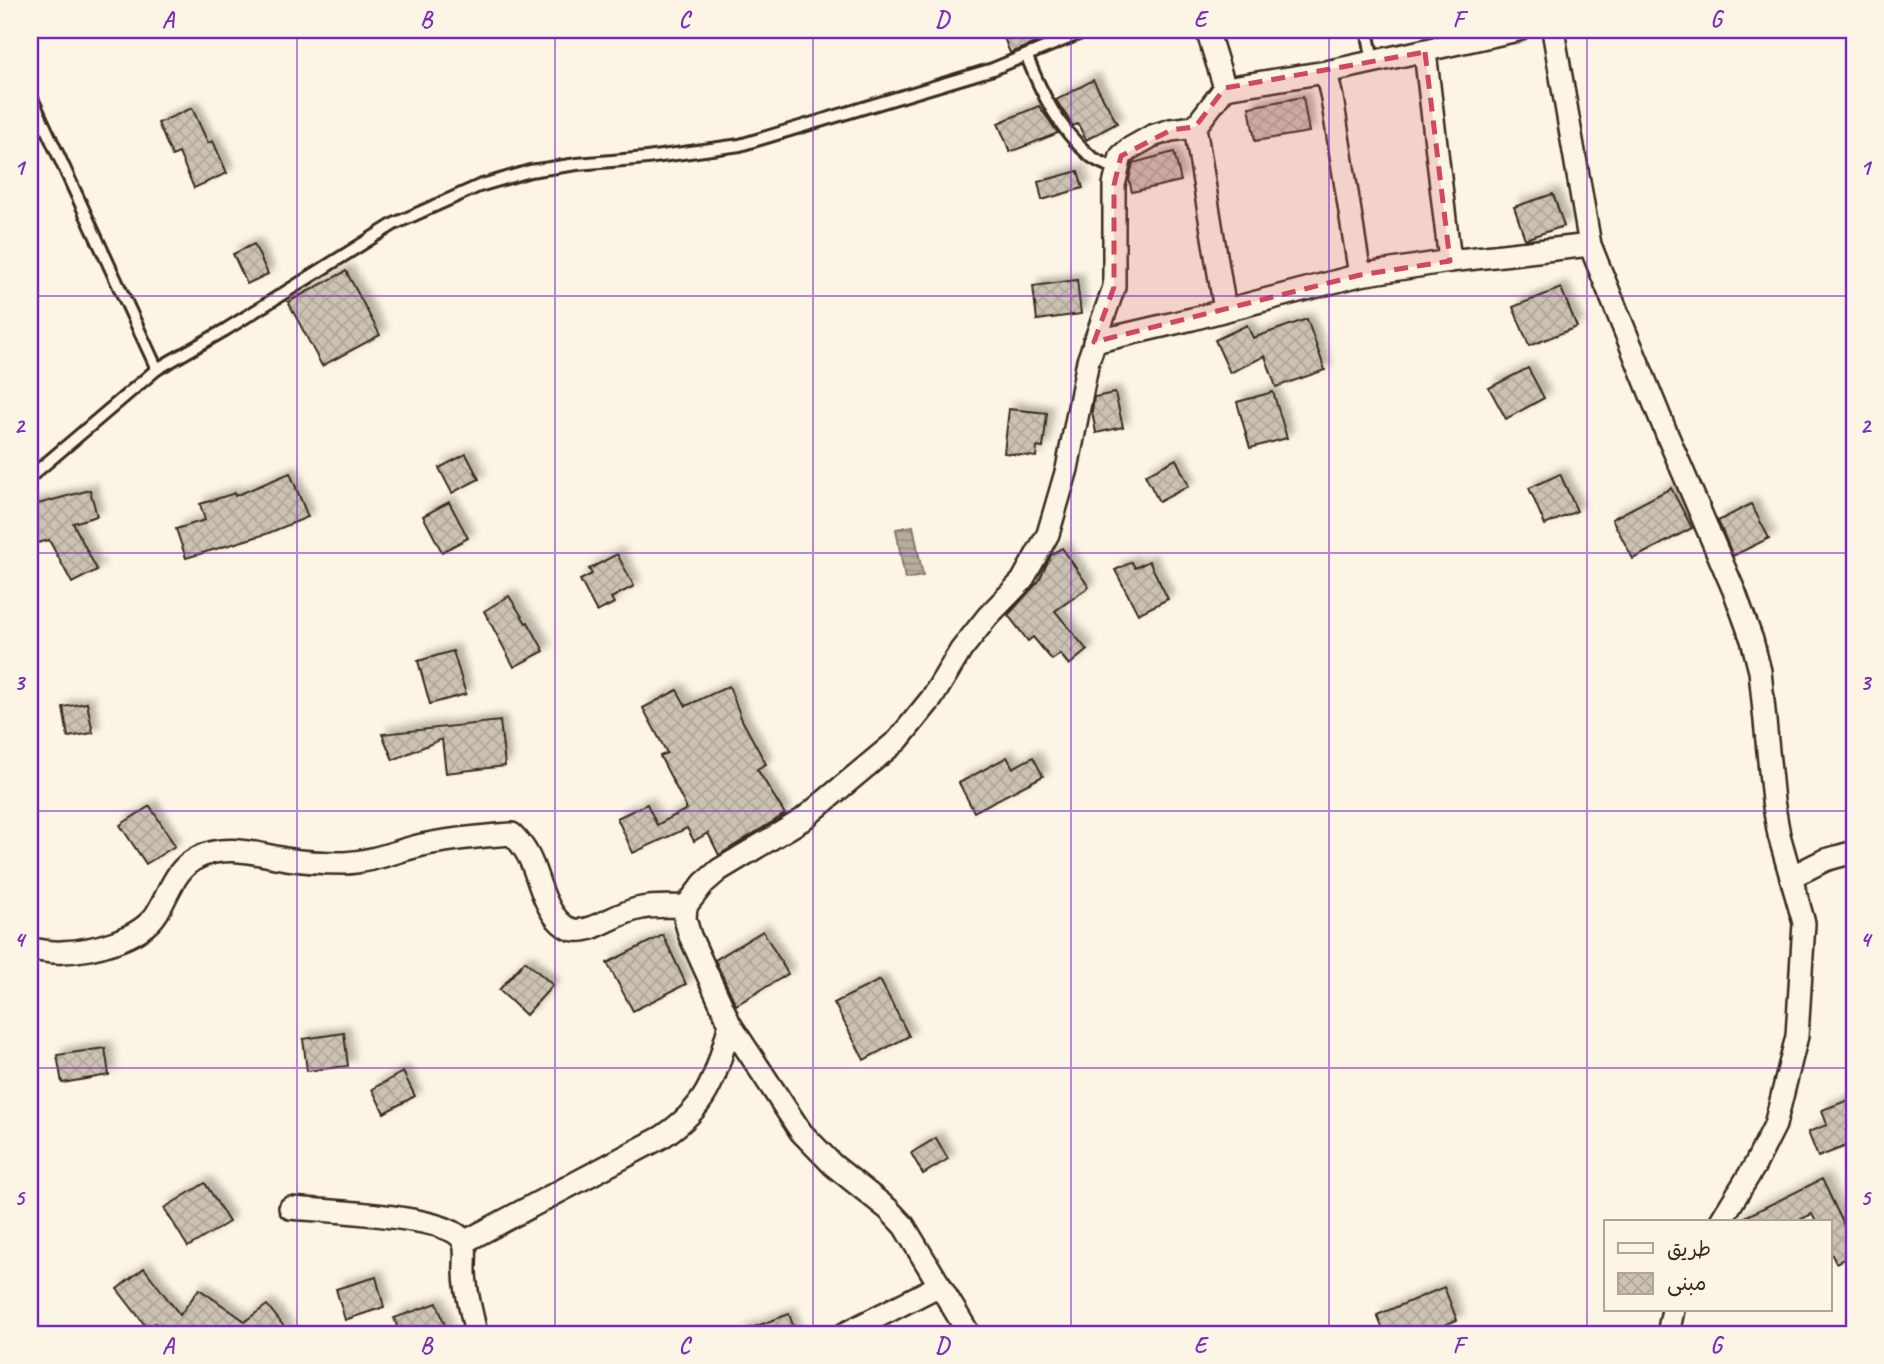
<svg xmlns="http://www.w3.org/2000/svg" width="1884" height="1364" viewBox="0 0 1884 1364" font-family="Caveat,'Playpen Sans Arabic',sans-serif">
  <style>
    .water { fill: url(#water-rules); stroke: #85796b; stroke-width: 2 }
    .building { fill: url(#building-cross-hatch); stroke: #3b2a1e; stroke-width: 2; filter: url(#shadow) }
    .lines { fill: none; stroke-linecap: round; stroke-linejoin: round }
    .service-casing { stroke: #3b2a1e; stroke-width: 16 }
    .minor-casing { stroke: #3b2a1e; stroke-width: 26 }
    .service { stroke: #fcf5e5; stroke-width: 10 }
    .minor { stroke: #fcf5e5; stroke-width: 21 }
    .marked { fill: #d1495b; fill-opacity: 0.2; stroke: #d1495b; stroke-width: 5; stroke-dasharray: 14 9; stroke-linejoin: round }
    .grid { fill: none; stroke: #7b2cbf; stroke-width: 2; stroke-opacity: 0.55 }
    .neatline { fill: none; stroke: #7b2cbf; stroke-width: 2.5 }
    .grid-label { font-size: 23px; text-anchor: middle; font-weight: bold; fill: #7b2cbf }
  </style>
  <defs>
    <pattern id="water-rules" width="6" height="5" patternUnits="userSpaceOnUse" patternTransform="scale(1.75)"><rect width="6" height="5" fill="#b7ad9e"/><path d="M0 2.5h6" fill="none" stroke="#968d80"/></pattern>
    <pattern id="building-cross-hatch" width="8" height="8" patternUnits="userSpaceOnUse" patternTransform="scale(1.75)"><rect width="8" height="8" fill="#ccc2b3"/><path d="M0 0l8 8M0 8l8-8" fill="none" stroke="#b0a79a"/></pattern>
    <filter id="shadow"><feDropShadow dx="6" dy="-6" stdDeviation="3.5" flood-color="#0004"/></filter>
  </defs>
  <rect width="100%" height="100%" fill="#fcf5e5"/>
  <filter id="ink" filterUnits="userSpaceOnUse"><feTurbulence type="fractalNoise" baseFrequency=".0143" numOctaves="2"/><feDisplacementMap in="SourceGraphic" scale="14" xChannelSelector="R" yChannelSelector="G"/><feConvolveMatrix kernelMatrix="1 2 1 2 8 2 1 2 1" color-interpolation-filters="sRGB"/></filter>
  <g filter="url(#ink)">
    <path class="water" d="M913,526L923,576L905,579L896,529Z"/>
    <g class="building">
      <path d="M1001,30H1068L1010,53Z"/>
      <path d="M1093,80L1117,123L1086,140L1078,124L1073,126L1056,100Z"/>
      <path d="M1303,97L1309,132L1255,141L1249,107Z"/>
      <path d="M1039,106L1058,133L1010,152L998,123Z"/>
      <path d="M192,108L208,143L213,141L227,173L194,188L179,153L172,156L158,123Z"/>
      <path d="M1174,152L1181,181L1132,192L1129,180L1133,163Z"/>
      <path d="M1078,171L1083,188L1042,200L1038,182Z"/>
      <path d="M1553,194L1564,226L1525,239L1514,207Z"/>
      <path d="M254,244L268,274L247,284L233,254Z"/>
      <path d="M346,271L380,335L322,366L288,302Z"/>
      <path d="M1077,280L1081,314L1037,320L1033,286Z"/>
      <path d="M1561,288L1577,327L1529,346L1513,307Z"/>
      <path d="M1307,319L1325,370L1276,387L1265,356L1230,373L1215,340L1247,325L1253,338Z"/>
      <path d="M1528,368L1544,398L1506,419L1489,388Z"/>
      <path d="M1273,392L1287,438L1250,448L1237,402Z"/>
      <path d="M1115,393L1123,427L1096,433L1092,411L1094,397Z"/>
      <path d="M1009,409L1047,413L1043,448L1037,447L1036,457L1004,453Z"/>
      <path d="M466,454L479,479L452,493L439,468Z"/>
      <path d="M1176,459L1189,486L1159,502L1145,475Z"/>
      <path d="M290,473L308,517L266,534L186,558L176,529L205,520L200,504L235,493V496Z"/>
      <path d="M1560,474L1577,511L1545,525L1529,488Z"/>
      <path d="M1671,488L1692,528L1633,559L1612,519Z"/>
      <path d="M90,490L97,516L73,523L97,570L72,583L49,540L30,545V506Z"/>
      <path d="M449,502L468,538L442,552L423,516Z"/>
      <path d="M1751,504L1769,538L1733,556L1718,521Z"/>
      <path d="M1062,548L1089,587L1055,611L1087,650L1069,665L1060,654L1052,660L1033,637L1028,641L1008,615L1039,581L1051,555Z"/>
      <path d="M617,554L634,586L611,598L614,603L597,612L580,580L592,574L589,569Z"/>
      <path d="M1149,561L1168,599L1138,614L1115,570L1132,562L1135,568Z"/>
      <path d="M509,596L526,623L528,622L544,651L514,667L484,611Z"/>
      <path d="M453,651L466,694L430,704L418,661Z"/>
      <path d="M729,686L742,720L766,764L757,769L785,814L719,855L708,833L694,841L687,828L633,853L617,818L647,804L657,825L687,809L660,756L667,753L643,708L677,690L686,706Z"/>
      <path d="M87,703L93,733L68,737L63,707Z"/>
      <path d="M500,721L505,766L446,773L442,739L393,760L382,734Z"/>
      <path d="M1007,757L1013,768L1033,757L1043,776L974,812L959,783Z"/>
      <path d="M150,806L175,846L146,864L120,825Z"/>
      <path d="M763,931L788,974L736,1005L715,960Z"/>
      <path d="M663,935L686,984L633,1011L607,963Z"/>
      <path d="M525,961L553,985L526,1015L499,990Z"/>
      <path d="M880,980L909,1036L864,1060L834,1003Z"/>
      <path d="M344,1033L348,1066L307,1071L303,1039Z"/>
      <path d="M105,1048L109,1075L62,1083L57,1055Z"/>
      <path d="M403,1072L415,1096L384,1113L372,1089Z"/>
      <path d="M1854,1098V1143L1818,1157L1808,1132L1827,1125L1822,1110Z"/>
      <path d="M936,1138L948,1159L923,1174L911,1153Z"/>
      <path d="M1822,1179L1854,1246V1254L1836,1263L1830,1251V1222H1816L1812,1214L1795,1222H1735Z"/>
      <path d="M205,1183L229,1222L188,1247L164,1208Z"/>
      <path d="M144,1268L180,1315L199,1289L245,1321L267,1305L290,1334H167L168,1332L155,1323L148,1329L117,1289Z"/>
      <path d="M376,1277L384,1307L345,1320L336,1289Z"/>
      <path d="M1444,1287L1457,1320L1437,1328L1440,1334H1385L1377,1315Z"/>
      <path d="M437,1303L448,1334H400L394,1318Z"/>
      <path d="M789,1314L796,1334H741V1332Z"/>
    </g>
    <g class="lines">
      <defs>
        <g id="service">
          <path d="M1367,30L1373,61"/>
          <path d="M1027,57C1041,92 1059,129 1088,154C1095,161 1107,165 1117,169"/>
          <path d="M30,94L157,369"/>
          <path d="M30,477L157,369L225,330L394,224L479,186L530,171L577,164L647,158L740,145L993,69L1088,30"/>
        </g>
        <g id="minor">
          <path d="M1553,30L1590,245L1668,437L1735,593L1752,640L1760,671L1773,801L1779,835L1804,923L1797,1036L1775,1125L1754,1167L1720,1222"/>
          <path d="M1425,52L1450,261"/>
          <path d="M1326,72L1332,98L1360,275"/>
          <path d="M1225,88L1326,72L1518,30"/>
          <path d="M1195,127L1225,310"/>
          <path d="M1094,342L1192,319L1360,275L1450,261L1590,245"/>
          <path d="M1791,877L1825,860L1854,852"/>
          <path d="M30,949C40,950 51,953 62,952C91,951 140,940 157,913C170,892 174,870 197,858C225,843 257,854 286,859C304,862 325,863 344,863C372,862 396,851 422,845C451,839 483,836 512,834C535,857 534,875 546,901C573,959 603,914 642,908C656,905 672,907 686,906"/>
          <path d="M290,1208C323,1211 445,1215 462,1239C467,1247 465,1257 465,1266C464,1289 472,1312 476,1334"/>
          <path d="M464,1242L662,1137C710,1105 715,1077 730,1024"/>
          <path d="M844,1334L940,1285"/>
          <path d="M969,1334L904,1226L888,1209L833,1165L801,1132L730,1024L690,936L685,919L686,906L704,883L719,870L802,820L898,740L932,698L961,650L988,616L1022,581L1048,534L1067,469L1088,361L1114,287V185L1121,156L1129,149L1152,136L1171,130L1195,127L1225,88L1207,30"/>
          <path d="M1668,1334L1673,1310"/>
        </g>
      </defs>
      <use href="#service" class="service-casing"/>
      <use href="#minor" class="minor-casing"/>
      <use href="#service" class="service"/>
      <use href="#minor" class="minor"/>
    </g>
  </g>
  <path class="marked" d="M1425,52L1450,261L1360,275L1094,342L1114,287V185L1121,156L1171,130L1195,127L1225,88Z"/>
  <path class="grid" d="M297,30V1334M555,30V1334M813,30V1334M1071,30V1334M1329,30V1334M1587,30V1334M30,296H1854M30,553H1854M30,811H1854M30,1068H1854"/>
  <rect width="1884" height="1364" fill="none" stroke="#fcf5e5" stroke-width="77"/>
  <rect x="1604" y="1220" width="228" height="91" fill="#fcf5e5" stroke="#afa495" stroke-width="2"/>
  <rect x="1618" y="1243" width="35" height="10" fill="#fcf5e5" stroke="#afa495" stroke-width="2"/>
  <text x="1667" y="1256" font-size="21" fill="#3b2a1e">طريق</text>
  <rect x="1618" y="1273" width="35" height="21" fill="url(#building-cross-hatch)" stroke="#afa495" stroke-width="2"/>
  <text x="1667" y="1290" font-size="21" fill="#3b2a1e">مبنى</text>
  <rect x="38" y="38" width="1808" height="1288" class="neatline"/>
  <g class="grid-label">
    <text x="168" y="27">A</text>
    <text x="426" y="27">B</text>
    <text x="684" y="27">C</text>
    <text x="942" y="27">D</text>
    <text x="1200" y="27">E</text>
    <text x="1458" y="27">F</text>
    <text x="1716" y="27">G</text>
    <text x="19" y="175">1</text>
    <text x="1865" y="175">1</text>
    <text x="19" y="433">2</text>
    <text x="1865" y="433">2</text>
    <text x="19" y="690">3</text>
    <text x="1865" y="690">3</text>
    <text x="19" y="947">4</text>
    <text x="1865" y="947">4</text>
    <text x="19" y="1205">5</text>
    <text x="1865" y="1205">5</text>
    <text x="168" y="1353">A</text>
    <text x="426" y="1353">B</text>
    <text x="684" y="1353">C</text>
    <text x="942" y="1353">D</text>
    <text x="1200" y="1353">E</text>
    <text x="1458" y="1353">F</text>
    <text x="1716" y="1353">G</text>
  </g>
</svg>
